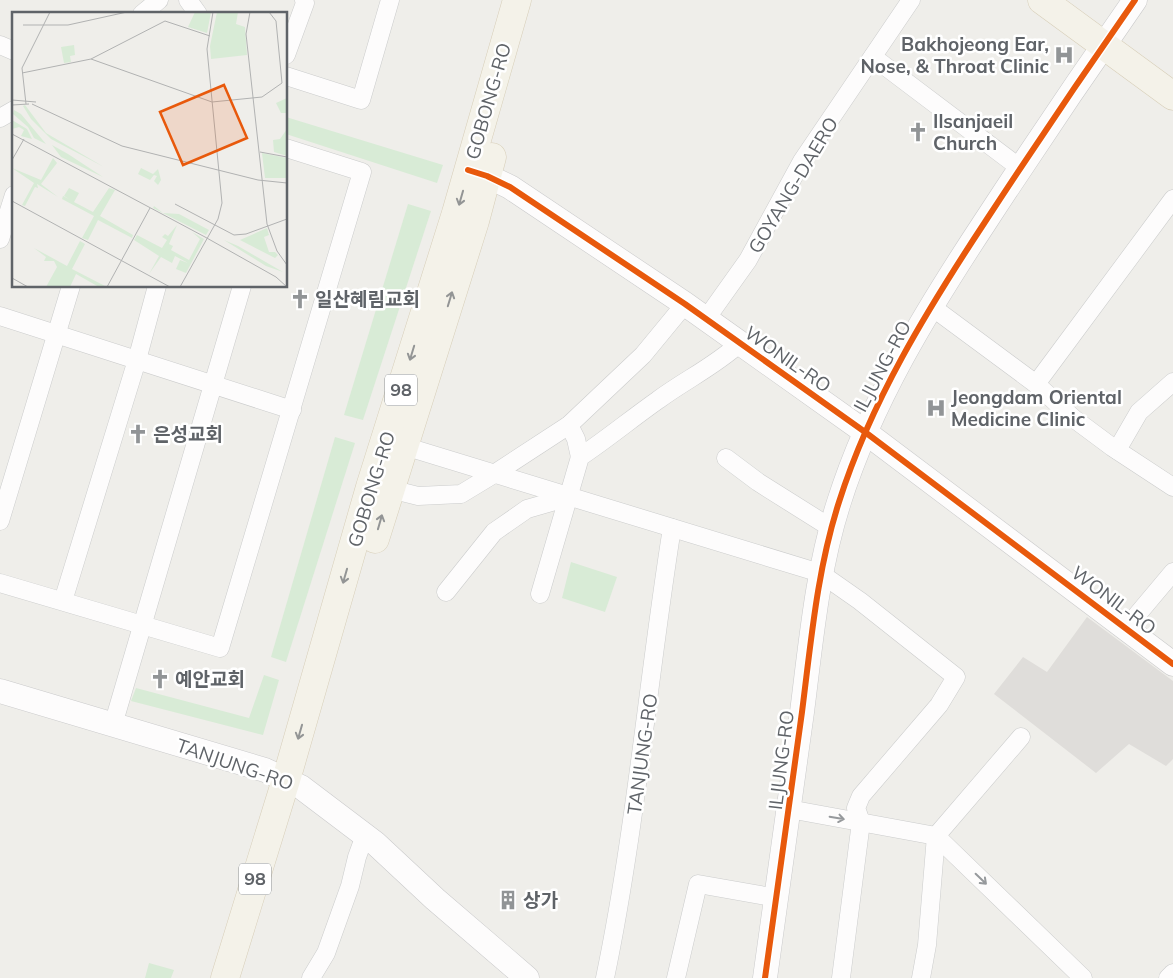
<svg xmlns="http://www.w3.org/2000/svg" width="1173" height="978" viewBox="0 0 1173 978" font-family="Mulish,'Noto Sans KR',sans-serif">
  <style>
    .industrial { fill: #dfddda }
    .green { fill: #d8ebd6 }
    .lines { fill: none; stroke-linecap: round; stroke-linejoin: round }
    .street-casing { stroke: #cbcccc; stroke-width: 19 }
    .secondary-casing { stroke: #cacacb; stroke-width: 25 }
    .primary-casing { stroke: #d7ceb8; stroke-width: 29 }
    .street { stroke: #fdfcfc; stroke-width: 18 }
    .secondary { stroke: #fdfcfc; stroke-width: 24 }
    .primary { stroke: #f4f2e9; stroke-width: 28 }
    .cycleway-casing { stroke: #fff; stroke-width: 9 }
    .cycleway { stroke: #e8590c; stroke-width: 6 }
    .oneway { stroke: #939595 }
    .oneway2 { stroke: #96999c }
    .labels { text-anchor: middle; stroke-width: 5; stroke-linejoin: round; paint-order: stroke }
    .shield { fill: #fff; stroke: #8f9295; stroke-width: 1 }
    .shield-label { font-size: 18px; font-weight: bold; fill: #5f6368 }
    .poi-label { font-size: 19px; font-weight: bold; fill: #5f6368; stroke: #fff; text-anchor: start }
    .street-label { font-size: 19px; fill: #5f6368; stroke: #fff }
    .inset-road { fill: none; stroke: #b1b2b2; stroke-width: 1 }
    .view { fill: #e8590c; fill-opacity: 0.15; stroke: #e8590c; stroke-width: 2.5 }
    .inset-edge { fill: none; stroke: #5f6368; stroke-width: 2.5 }
  </style>
  <rect width="100%" height="100%" fill="#efeeea"/>
  <path class="industrial" d="M1087,617L1173,681V759L1166,766L1129,744L1096,773L994,694L1023,657L1047,672Z"/>
  <g class="green">
    <path d="M286,117L443,165L437,183L286,134Z"/>
    <path d="M408,204L431,211L363,420L344,415Z"/>
    <path d="M335,437L355,443L286,662L271,657Z"/>
    <path d="M571,562L617,577L605,612L562,598Z"/>
    <path d="M264,675L279,680L263,735L131,701L136,688L249,718Z"/>
    <path d="M149,963L174,970L171,978H145Z"/>
  </g>
  <g class="lines">
    <defs>
      <g id="street">
        <path d="M188,0L198,14"/>
        <path d="M142,14L159,0"/>
        <path d="M0,45L14,51"/>
        <path d="M286,55L305,3L304,0"/>
        <path d="M873,57L1020,168"/>
        <path d="M286,76L361,100L390,0"/>
        <path d="M0,118L14,110"/>
        <path d="M0,239L14,195"/>
        <path d="M932,307L1036,384L1073,418L1112,447L1173,487"/>
        <path d="M0,316L292,410"/>
        <path d="M706,319L748,260L802,161L911,0"/>
        <path d="M1036,384L1173,199"/>
        <path d="M569,425L576,439L580,457"/>
        <path d="M404,446L820,573L860,601L956,677L939,705L861,796L856,808L861,822L841,978"/>
        <path d="M1117,450L1139,412L1173,382"/>
        <path d="M726,458L758,482L831,528"/>
        <path d="M390,489L418,496L461,494L494,474L569,425L643,355L685,304"/>
        <path d="M0,521L71,286"/>
        <path d="M0,583L220,648L362,172L286,148"/>
        <path d="M446,592L494,532L527,509L569,497"/>
        <path d="M540,594L580,457C607,439 631,419 658,400C685,380 715,366 740,343"/>
        <path d="M63,601L137,360L157,286"/>
        <path d="M1126,628L1173,572"/>
        <path d="M113,725L242,286"/>
        <path d="M789,809L936,836L1083,978"/>
        <path d="M311,978L326,953L350,886L357,857L365,835"/>
        <path d="M605,978C636,829 648,678 672,528"/>
        <path d="M676,978L698,884L777,898"/>
        <path d="M921,978L927,945L936,836L1021,737"/>
        <path d="M1168,978L1173,973"/>
      </g>
      <g id="secondary">
        <path d="M469,171L487,176L510,187L685,304L865,432L1173,664"/>
        <path d="M0,691L265,770L301,787L375,843L435,899L527,978"/>
        <path d="M765,978C778,890 790,801 802,712C811,642 817,570 839,502C871,401 927,310 985,222C1034,147 1084,73 1135,0"/>
      </g>
      <g id="primary">
        <path d="M1042,0L1173,96"/>
        <path d="M375,539L475,221L492,157"/>
        <path d="M225,978L286,780L370,487L456,213L517,0"/>
      </g>
    </defs>
    <use href="#street" class="street-casing"/>
    <use href="#secondary" class="secondary-casing"/>
    <use href="#primary" class="primary-casing"/>
    <use href="#street" class="street"/>
    <use href="#secondary" class="secondary"/>
    <use href="#primary" class="primary"/>
    <defs>
      <g id="cycleway">
        <path d="M468,170L487,176L510,187L685,304L865,432L1173,664"/>
        <path d="M765,978C778,890 790,801 802,712C811,642 817,570 839,502C871,401 927,310 985,222C1034,147 1084,73 1135,0"/>
      </g>
    </defs>
    <use href="#cycleway" class="cycleway-casing"/>
    <use href="#cycleway" class="cycleway"/>
  </g>
  <defs><path id="oneway-shaft" d="M-6 0H5M1.5-3L5.5 0L1.5 3" fill="none" stroke-width="1.6" stroke-linecap="round" stroke-linejoin="round" transform="scale(1.25)"/></defs>
  <g class="oneway">
    <use href="#oneway-shaft" transform="translate(461 198) rotate(106)"/>
    <use href="#oneway-shaft" transform="translate(450 299) rotate(-73)"/>
    <use href="#oneway-shaft" transform="translate(412 353) rotate(107)"/>
    <use href="#oneway-shaft" transform="translate(380 522) rotate(-74)"/>
    <use href="#oneway-shaft" transform="translate(345 576) rotate(106)"/>
    <use href="#oneway-shaft" transform="translate(300 732) rotate(106)"/>
  </g>
  <g class="oneway2">
    <use href="#oneway-shaft" transform="translate(837 818) rotate(10)"/>
    <use href="#oneway-shaft" transform="translate(981 879) rotate(44)"/>
  </g>
  <defs>
    <symbol id="hospital-bare" viewBox="-9 -9 18 18"><path d="M-5-5h3v3.5h4V-5h3V5h-3V1.5h-4V5h-3Z" fill="#919496" stroke="#fff" stroke-width="2.5" paint-order="stroke"/></symbol>
    <symbol id="church-bare" viewBox="-9 -9 18 18"><path d="M-1.2-6h2.4v3.5h3.3v2.4h-3.3V6h-2.4V-.1h-3.3v-2.4h3.3Z" fill="#919496" stroke="#fff" stroke-width="2.5" paint-order="stroke"/></symbol>
    <symbol id="building-bare" viewBox="-9 -9 18 18"><path d="M-4-6H4V6H1V3H-1V6H-4ZM-2.5-4.3h1.7v1.8h-1.7ZM.8-4.3h1.7v1.8H.8ZM-2.5-1h1.7V.8h-1.7ZM.8-1h1.7V.8H.8Z" fill="#919496" stroke="#fff" stroke-width="2.5" paint-order="stroke"/></symbol>
  </defs>
  <g fill-rule="evenodd">
    <use href="#hospital-bare" x="1050" y="41" width="28" height="28"/>
    <use href="#church-bare" x="904" y="118" width="28" height="28"/>
    <use href="#church-bare" x="286" y="285" width="28" height="28"/>
    <use href="#hospital-bare" x="922" y="394" width="28" height="28"/>
    <use href="#church-bare" x="124" y="420" width="28" height="28"/>
    <use href="#church-bare" x="146" y="665" width="28" height="28"/>
    <use href="#building-bare" x="494" y="886" width="28" height="28"/>
  </g>
  <g class="labels">
    <g class="shield">
      <rect x="385" y="374.5" width="32" height="31" rx="4"/>
      <rect x="239" y="863.5" width="32" height="31" rx="4"/>
    </g>
    <g class="shield-label">
      <text x="401" y="396">98</text>
      <text x="255" y="885">98</text>
    </g>
    <g class="poi-label">
      <text x="1049" y="51" text-anchor="end">Bakhojeong Ear,<tspan x="1049" dy="22">Nose, &amp; Throat Clinic</tspan></text>
      <text x="933" y="128">Ilsanjaeil<tspan x="933" dy="22">Church</tspan></text>
      <text x="315" y="306">일산혜림교회</text>
      <text x="951" y="404">Jeongdam Oriental<tspan x="951" dy="22">Medicine Clinic</tspan></text>
      <text x="153" y="441">은성교회</text>
      <text x="175" y="686">예안교회</text>
      <text x="523" y="907">상가</text>
    </g>
    <g class="street-label">
      <text transform="translate(488 101) rotate(-74)" y="7">GOBONG-RO</text>
      <text transform="translate(793 185) rotate(-59)" y="7">GOYANG-DAERO</text>
      <text transform="translate(788 359) rotate(35)" y="7">WONIL-RO</text>
      <text transform="translate(882 366) rotate(-62)" y="7">ILJUNG-RO</text>
      <text transform="translate(371 489) rotate(-73)" y="7">GOBONG-RO</text>
      <text transform="translate(1114 600) rotate(37)" y="7">WONIL-RO</text>
      <text transform="translate(642 754) rotate(-82)" y="7">TANJUNG-RO</text>
      <text transform="translate(781 760) rotate(-83)" y="7">ILJUNG-RO</text>
      <text transform="translate(235 764) rotate(19)" y="7">TANJUNG-RO</text>
    </g>
  </g>
  <g transform="translate(12 12)">
    <rect width="275" height="275" fill="#efeeea"/>
    <path d="M183,0H199L195,21L176,15ZM205,0H226L224,12L233,15L235,43L199,47L198,34ZM62,33L63,43L58,44L59,50L52,51L49,35ZM275,86V101H269L264,91ZM13,93L34,121L92,155L39,127L19,107L11,94ZM2,98L9,102L34,132L22,126L16,115L1,102ZM0,108L15,117L20,127L9,124L12,118L7,115L0,117ZM275,117V144L262,140L261,128L268,127ZM40,133L56,142L91,165L49,145ZM250,141L275,146V166H253ZM41,146L45,151L29,172L46,185L25,172L26,176L23,175L13,194L10,193L22,171L0,156L29,168ZM129,156L141,162L146,157L149,168L146,173L142,169L145,164L142,163L138,168L126,162ZM57,176L67,181L62,190L81,200L97,176L103,178L88,204L121,223L120,226L86,208L76,228L70,226L82,204L50,187L51,184L57,187L52,184ZM142,194L151,201L167,202L197,218L194,223L141,196ZM165,213L157,232L161,234L159,238L177,248L188,227L180,220L192,227L174,261L164,257L168,248L176,251L163,244L160,251L149,245L137,262L147,244L122,228L125,223L150,236L155,228L150,225L153,222L156,224ZM255,216L257,223L252,225L257,240H263L266,243L263,246L228,228ZM212,228L226,234L271,260L254,254ZM68,229L73,232L60,257L93,274L87,275L64,262L58,275H34L45,255L42,249H32L34,245L22,236L55,254Z" fill="#d8ebd6"/>
    <path class="inset-road" d="M238,0L234,22L255,212L265,239L275,253M11,13H56L115,0M79,47L200,90L250,85L270,71L264,9L257,0M10,61L79,47L153,9L198,24M0,88L24,90M14,92L10,56L38,0M20,92L110,134L246,168L275,171M0,93L17,92M0,122L193,225L264,265L275,275M248,140L275,145M0,148L12,127M0,189L158,275M163,192L222,223L234,222L275,207M0,266L16,275M95,275L138,196M168,275L206,207L210,191L195,37L201,0"/>
    <path class="view" d="M212,73L235,126L171,153L148,100Z"/>
    <rect width="275" height="275" class="inset-edge"/>
  </g>
</svg>
